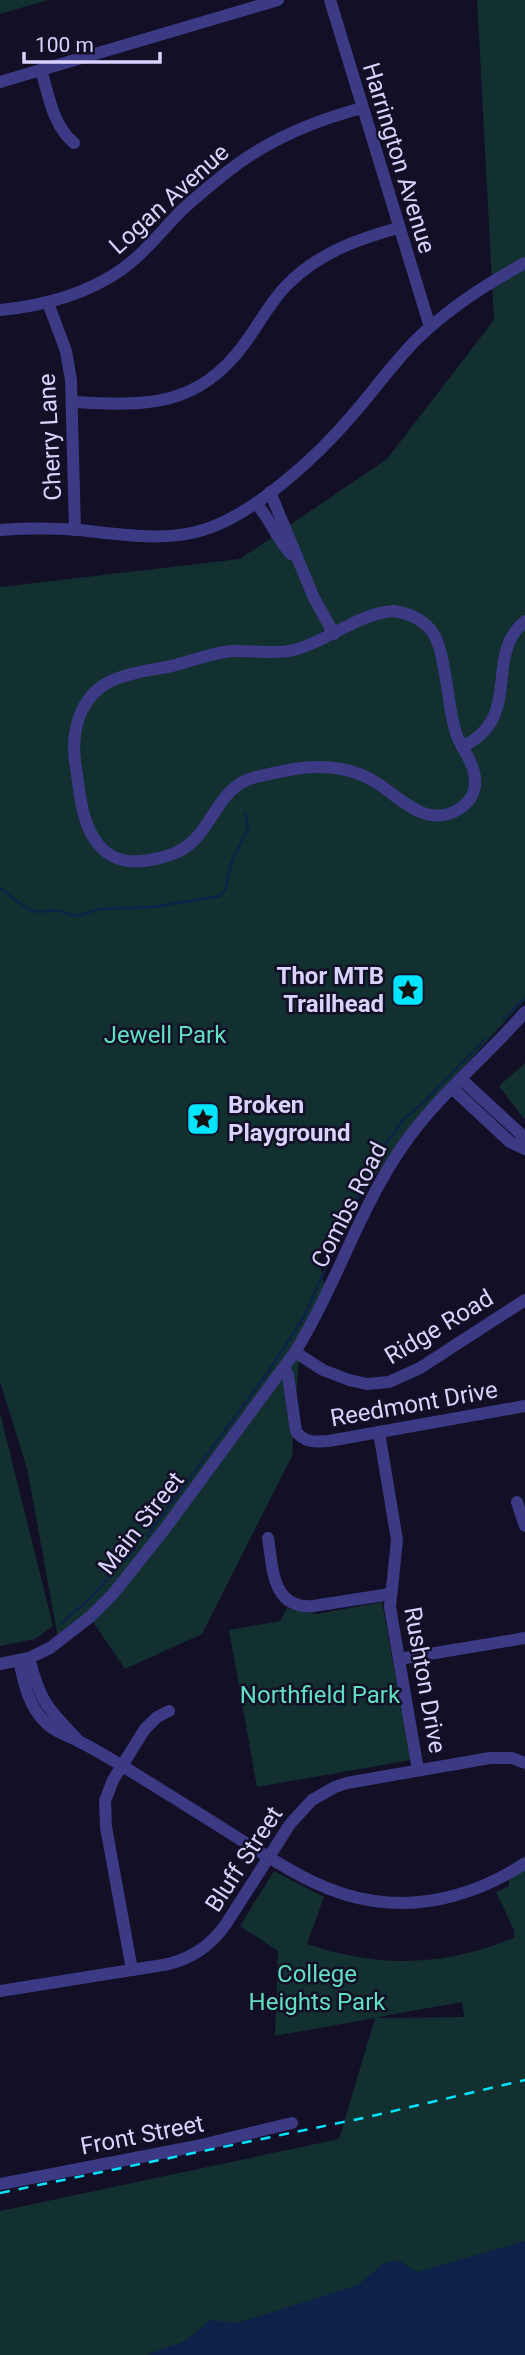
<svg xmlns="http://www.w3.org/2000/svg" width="525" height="2355" viewBox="0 0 525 2355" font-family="Roboto,sans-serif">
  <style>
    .green { fill: #12302f; fill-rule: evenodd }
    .water { fill: #0c2248 }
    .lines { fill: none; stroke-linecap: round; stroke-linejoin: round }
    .stream { stroke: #0c2248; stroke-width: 2.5 }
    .minor { stroke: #3d3a85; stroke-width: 12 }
    .rail { stroke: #00e5ff; stroke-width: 2.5; stroke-dasharray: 10 9; stroke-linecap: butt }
    .labels { text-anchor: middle; stroke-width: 5; stroke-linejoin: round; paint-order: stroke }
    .street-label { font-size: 24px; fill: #d9d4ff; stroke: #130f26 }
    .poi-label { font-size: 24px; font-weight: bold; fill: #d9d4ff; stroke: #130f26; text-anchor: end }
    .park-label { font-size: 24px; fill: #5fe0c0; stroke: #130f26 }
  </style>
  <rect width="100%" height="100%" fill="#130f26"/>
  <g class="green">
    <path d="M0,0H48L0,14Z"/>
    <path d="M477,0H525V1000L424,1110L318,1253L326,1294L301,1329L292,1456L202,1634L125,1669L87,1613L58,1638L27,1468L0,1382V587L240,559L387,459L494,320Z"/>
    <path d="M525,1063V1120L499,1086Z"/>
    <path d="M0,1413L53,1626L35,1639L0,1646Z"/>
    <path d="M382,1602L411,1760L257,1787L229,1630L280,1621L287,1608L317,1614Z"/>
    <path d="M525,1867V2251L223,2355H0V2211L339,2139L375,2018L275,2036L278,1951L240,1926L274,1871L324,1897L307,1944C380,1968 442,1967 514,1938V1930L496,1892L509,1886V1880ZM462,2002L464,2017L378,2018V2017Z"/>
  </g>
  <path class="water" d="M525,2241V2355H146L185,2341L210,2320L237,2323L358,2285L383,2264L398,2260L417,2272Z"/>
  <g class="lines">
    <g class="stream">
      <path d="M0,888L26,908L37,912L57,910L76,916L99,909L153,907L220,896L225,890L232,861L246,833L248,825L245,813"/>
      <path d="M504,1019L525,998"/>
      <path d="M147,1536L268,1372L302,1320L379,1153L404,1119L424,1102L486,1038"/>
      <path d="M62,1623L88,1600L136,1548"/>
    </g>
    <g class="minor">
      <path d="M330,0L430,327"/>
      <path d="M41,70C49,96 53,126 74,143"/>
      <path d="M0,82L278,0"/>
      <path d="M48,303L66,351L71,380L75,530"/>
      <path d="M0,310C42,306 85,295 121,270C145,253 162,230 182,210C196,197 212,184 227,172C267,140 313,121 362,108"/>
      <path d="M73,402C146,406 198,408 245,343C260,323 271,300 289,283C319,253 358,239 398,228"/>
      <path d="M270,492L314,598L334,634"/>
      <path d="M256,503C270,519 276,538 291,554"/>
      <path d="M0,530C26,528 53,528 80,530C117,534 159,541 196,532C251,519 319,455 355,412C376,388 394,362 417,339C449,308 486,284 525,263"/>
      <path d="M394,611C440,619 440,647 447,686C450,703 451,720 457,736C464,752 476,766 475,783C475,793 470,801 462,807C429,831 403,800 377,783C366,776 353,771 341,769C314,763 283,771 256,777C219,785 214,827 186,847C173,856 158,859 143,861C126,863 109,858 98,844C81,823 80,793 76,768C70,735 78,697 111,681C130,672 152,670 172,666C192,661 211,653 232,651C253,650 274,655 294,650C329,641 358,613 394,611Z"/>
      <path d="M462,747C525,716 482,657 525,621"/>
      <path d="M461,1079L525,1138"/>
      <path d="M453,1089L510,1142L525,1149"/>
      <path d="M295,1352L323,1370L349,1380L367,1384L389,1382L420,1368L525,1300"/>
      <path d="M284,1368L288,1375L296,1431C304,1443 316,1442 329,1441L525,1406"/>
      <path d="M379,1432L397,1540L390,1607L418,1770"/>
      <path d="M517,1502L525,1526"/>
      <path d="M268,1538C273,1569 272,1609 313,1606L390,1594"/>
      <path d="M29,1658C40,1700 46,1707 76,1738"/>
      <path d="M399,1659L525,1638"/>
      <path d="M19,1660C24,1683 28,1706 46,1723C55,1732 66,1735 78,1741C93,1748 109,1758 124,1767C163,1791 202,1815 241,1840C283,1866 324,1894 374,1901C427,1909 482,1892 525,1863"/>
      <path d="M0,1664L29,1658L50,1648L90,1617L113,1594L164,1530L295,1352C336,1286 358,1211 402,1147C436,1097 485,1058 525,1012"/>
      <path d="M132,1970L106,1827L105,1801L113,1780L145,1729L157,1717L169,1711"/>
      <path d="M0,1991L169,1964C194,1957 211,1945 226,1924L290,1824L312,1800L335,1787L347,1783L490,1758H512L525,1763"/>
      <path d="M0,2184L197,2146L292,2123"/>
    </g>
    <path class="rail" d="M0,2193L368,2117L525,2080"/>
  </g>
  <defs>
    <symbol id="sight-square" viewBox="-11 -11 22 22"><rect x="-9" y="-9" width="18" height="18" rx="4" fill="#00e5ff" stroke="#130f26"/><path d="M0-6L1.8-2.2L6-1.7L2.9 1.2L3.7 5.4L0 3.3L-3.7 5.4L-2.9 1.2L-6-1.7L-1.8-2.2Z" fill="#111"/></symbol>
  </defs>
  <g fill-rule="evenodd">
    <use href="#sight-square" x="389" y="971" width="38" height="38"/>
    <use href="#sight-square" x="184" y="1100" width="38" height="38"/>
  </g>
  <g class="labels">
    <g class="street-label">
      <text transform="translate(399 158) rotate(73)" y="8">Harrington Avenue</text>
      <text transform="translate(169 199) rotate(-42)" y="8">Logan Avenue</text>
      <text transform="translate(50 437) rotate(-93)" y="8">Cherry Lane</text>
      <text transform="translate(349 1205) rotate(-63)" y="8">Combs Road</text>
      <text transform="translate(439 1327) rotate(-31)" y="8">Ridge Road</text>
      <text transform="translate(414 1404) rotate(-10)" y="8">Reedmont Drive</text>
      <text transform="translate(141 1523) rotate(-52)" y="8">Main Street</text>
      <text transform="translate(425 1680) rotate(80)" y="8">Rushton Drive</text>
      <text transform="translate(244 1859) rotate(-57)" y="8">Bluff Street</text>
      <text transform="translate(142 2135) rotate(-11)" y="8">Front Street</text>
    </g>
    <g class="poi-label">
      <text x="384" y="984">Thor MTB<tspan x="384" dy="28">Trailhead</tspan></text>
      <text x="228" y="1113" text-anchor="start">Broken<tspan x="228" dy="28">Playground</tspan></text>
    </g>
    <g class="park-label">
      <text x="165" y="1043">Jewell Park</text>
      <text x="320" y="1703">Northfield Park</text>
      <text x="317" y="1982">College<tspan x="317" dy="28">Heights Park</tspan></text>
    </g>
  </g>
  <path d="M24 52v10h136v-10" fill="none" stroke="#d9d4ff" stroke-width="3.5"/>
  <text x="35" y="52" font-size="21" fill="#d9d4ff" stroke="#130f26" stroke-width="5" paint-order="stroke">100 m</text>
</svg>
